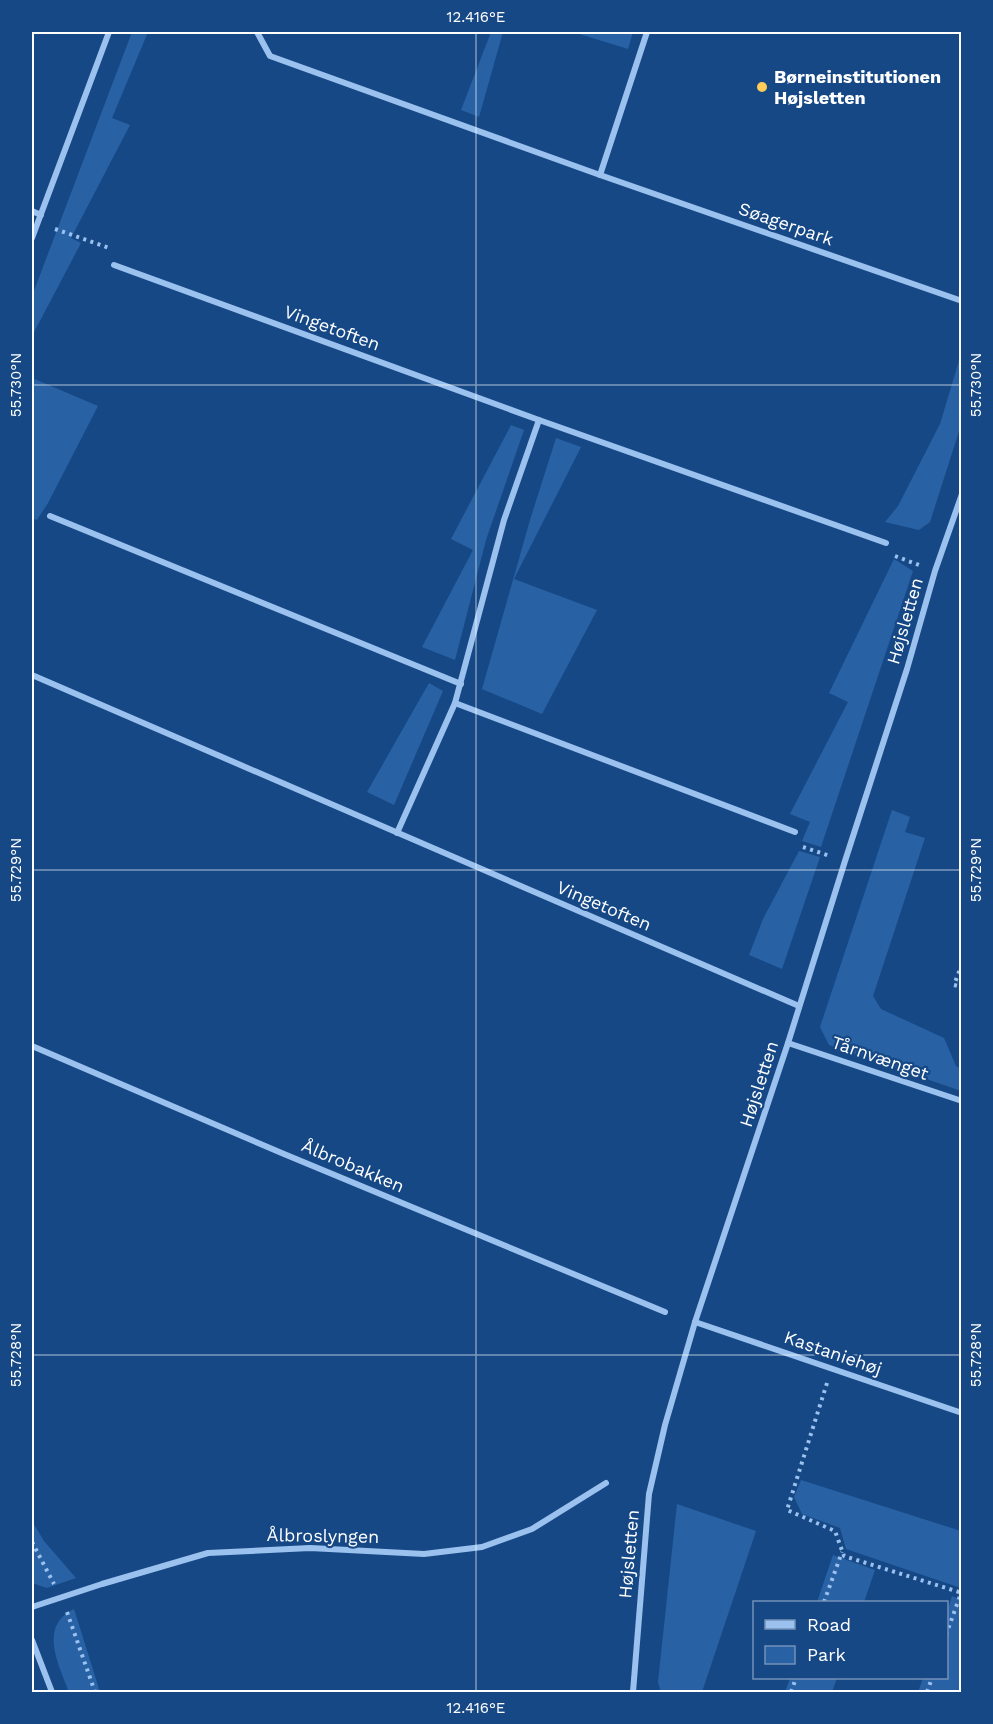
<svg xmlns="http://www.w3.org/2000/svg" width="993" height="1724" viewBox="0 0 993 1724" font-family="'Work Sans',sans-serif">
  <style>
    .green { fill: #2862a4 }
    .lines { fill: none; stroke-linecap: round; stroke-linejoin: round }
    .path { stroke: #9bc1ee; stroke-width: 4; stroke-dasharray: 3 4.5; stroke-linecap: butt }
    .minor { stroke: #9bc1ee; stroke-width: 6 }
    .ticks { fill: none; stroke: #fff; stroke-width: 1.5; stroke-opacity: 0.45 }
    .poi-dot { fill: #ffcc58; stroke: #164886; stroke-width: 2 }
    .labels { text-anchor: middle; stroke-width: 4.5; stroke-linejoin: round; paint-order: stroke }
    .poi-label { font-size: 18px; font-weight: bold; fill: #fff; stroke: #164886; text-anchor: start }
    .street-label { font-size: 18px; fill: #fff; stroke: #164886 }
    .neatline { fill: none; stroke: #fff; stroke-width: 2 }
    .ticks-label { font-size: 15px; text-anchor: middle; fill: #fff }
  </style>
  <rect width="100%" height="100%" fill="#164886"/>
  <g class="green">
    <path d="M132,32H148L112,118L130,125L71,238L81,243L32,336V296Z"/>
    <path d="M491,32H503L479,117L461,110Z"/>
    <path d="M573,32H633L628,49Z"/>
    <path d="M961,354V425L930,522L919,530L885,522L898,506L940,424Z"/>
    <path d="M32,378L98,406L48,503L37,520L32,518Z"/>
    <path d="M511,425L524,430L486,540L455,660L422,647L473,550L451,539Z"/>
    <path d="M556,438L581,447L514,579L597,610L542,714L482,689L530,520Z"/>
    <path d="M894,559L913,571L821,847L802,841L810,822L790,814L848,702L829,693Z"/>
    <path d="M429,683L443,691L394,805L367,792Z"/>
    <path d="M892,810L910,817L905,832L925,838L873,996L881,1009L944,1038L956,1066L961,1069V1091L829,1045L820,1027Z"/>
    <path d="M799,851L820,857L782,969L749,955L763,919Z"/>
    <path d="M801,1480L961,1531V1588L846,1549L840,1528L802,1514L794,1497Z"/>
    <path d="M677,1504L756,1531L702,1692H661L658,1682Z"/>
    <path d="M32,1521L44,1541L76,1578L47,1588L32,1583Z"/>
    <path d="M833,1555L875,1570L864,1602H817Z"/>
    <path d="M952,1596L961,1600V1692H918L923,1678H946L947,1612Z"/>
    <path d="M74,1609L100,1692H69C59,1665 38,1626 74,1609Z"/>
    <path d="M790,1678H837L832,1692H785Z"/>
  </g>
  <g class="lines">
    <g class="path">
      <path d="M55,229L109,248"/>
      <path d="M895,556L919,565"/>
      <path d="M803,847L830,856"/>
      <path d="M962,964L954,985L962,987"/>
      <path d="M827,1383L787,1510L835,1531L844,1556L962,1593"/>
      <path d="M32,1542L54,1584"/>
      <path d="M824,1602L842,1552"/>
      <path d="M67,1612L95,1692"/>
      <path d="M946,1635L961,1593"/>
      <path d="M791,1692L796,1678"/>
      <path d="M927,1692L932,1678"/>
    </g>
    <g class="minor">
      <path d="M257,32L270,56L600,175L962,301"/>
      <path d="M600,175L647,32"/>
      <path d="M32,211L41,215"/>
      <path d="M32,238L109,32"/>
      <path d="M114,265L539,420L886,543"/>
      <path d="M50,516L461,684"/>
      <path d="M32,675L799,1006"/>
      <path d="M455,703L795,832"/>
      <path d="M397,833L455,703L504,520L539,420"/>
      <path d="M788,1043L962,1101"/>
      <path d="M32,1046L284,1154L665,1312"/>
      <path d="M695,1322L962,1413"/>
      <path d="M32,1607L102,1584L208,1553L310,1548L424,1554L482,1547L532,1529L606,1483"/>
      <path d="M32,1640L52,1692"/>
      <path d="M633,1692L649,1494L665,1425L695,1322L788,1043L845,861L907,669L935,571L962,494"/>
    </g>
  </g>
  <path class="ticks" d="M476,32V1692M32,385H962M32,870H962M32,1355H962"/>
  <circle class="poi-dot" cx="762" cy="87" r="6"/>
  <g class="labels">
    <g class="poi-label">
      <text x="774" y="83">Børneinstitutionen<tspan x="774" dy="21">Højsletten</tspan></text>
    </g>
    <g class="street-label">
      <text transform="translate(786 224) rotate(19)" y="6">Søagerpark</text>
      <text transform="translate(332 328) rotate(20)" y="6">Vingetoften</text>
      <text transform="translate(905 621) rotate(-74)" y="6">Højsletten</text>
      <text transform="translate(604 906) rotate(23)" y="6">Vingetoften</text>
      <text transform="translate(880 1058) rotate(19)" y="6">Tårnvænget</text>
      <text transform="translate(759 1084) rotate(-72)" y="6">Højsletten</text>
      <text transform="translate(353 1166) rotate(23)" y="6">Ålbrobakken</text>
      <text transform="translate(833 1353) rotate(19)" y="6">Kastaniehøj</text>
      <text transform="translate(323 1536) rotate(1)" y="6">Ålbroslyngen</text>
      <text transform="translate(629 1554) rotate(-85)" y="6">Højsletten</text>
    </g>
  </g>
  <rect width="993" height="1724" fill="none" stroke="#164886" stroke-width="66"/>
  <rect x="753" y="1601" width="195" height="78" fill="#164886" stroke="#7391b6" stroke-width="1.5"/>
  <rect x="765" y="1620" width="30" height="9" fill="#9bc1ee" stroke="#7391b6" stroke-width="1.5"/>
  <text x="807" y="1631" font-size="18" fill="#ffffff">Road</text>
  <rect x="765" y="1646" width="30" height="18" fill="#2862a4" stroke="#7391b6" stroke-width="1.5"/>
  <text x="807" y="1661" font-size="18" fill="#ffffff">Park</text>
  <rect x="33" y="33" width="927" height="1658" class="neatline"/>
  <g class="ticks-label">
    <text x="476" y="22">12.416°E</text>
    <text transform="translate(16 385) rotate(-90)" y="5">55.730°N</text>
    <text transform="translate(976 385) rotate(-90)" y="5">55.730°N</text>
    <text transform="translate(16 870) rotate(-90)" y="5">55.729°N</text>
    <text transform="translate(976 870) rotate(-90)" y="5">55.729°N</text>
    <text transform="translate(16 1355) rotate(-90)" y="5">55.728°N</text>
    <text transform="translate(976 1355) rotate(-90)" y="5">55.728°N</text>
    <text x="476" y="1713">12.416°E</text>
  </g>
</svg>
